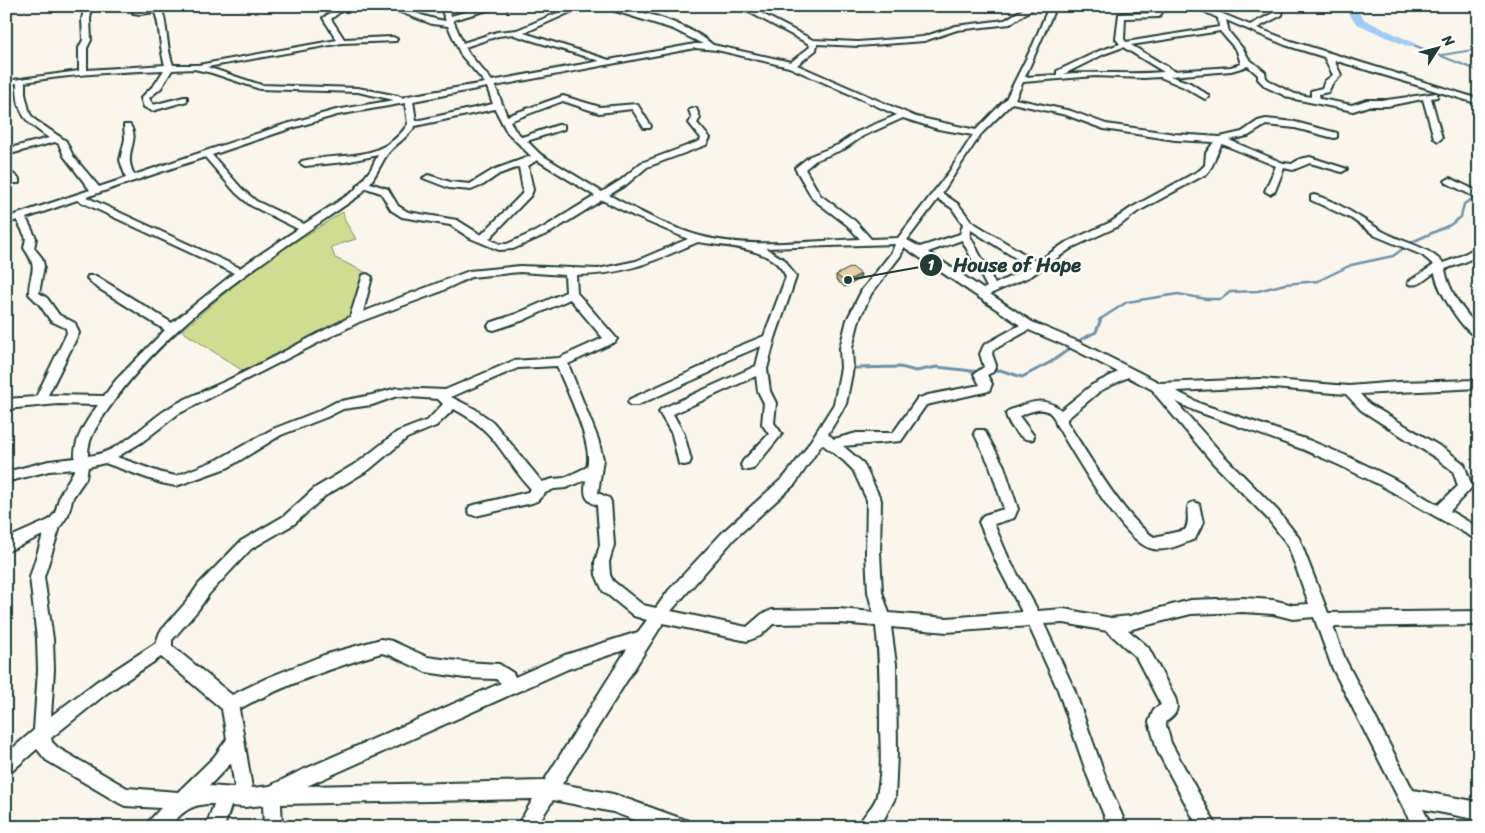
<svg xmlns="http://www.w3.org/2000/svg" width="1485" height="833" viewBox="0 0 1485 833" font-family="Sriracha,sans-serif">
  <style>
    .green { fill: #d0dd90; stroke: #788d62 }
    .lines { fill: none; stroke-linecap: round; stroke-linejoin: round }
    .stream-far2 { stroke: #6b92aa; stroke-width: 2 }
    .stream-far1 { stroke: #6b92aa; stroke-width: 2.5 }
    .stream { stroke: #6b92aa; stroke-width: 3 }
    .river { fill: #9ecbf8; fill-rule: evenodd }
    .minor-casing { stroke: #1f3d34; stroke-width: 4 }
    .minor { fill: #fff; fill-rule: evenodd }
    .wall { fill: #cbb38a; stroke: #1f3d34 }
    .shaded-wall { fill: #a59270; stroke: #1f3d34 }
    .building { fill: #ecd0a0; stroke: #1f3d34 }
    .leader { fill: none; stroke: #1f3d34; stroke-width: 2 }
    .callout-dot { fill: #1f3d34; stroke: #fff; stroke-width: 2 }
    .mark-label { font-size: 15px; text-anchor: middle; font-weight: bold; fill: #fff }
    .callout-label { font-size: 20px; text-anchor: middle; font-weight: bold; fill: #1f3d34; stroke: #fff; stroke-width: 5; stroke-linejoin: round; paint-order: stroke }
  </style>
  <rect width="100%" height="100%" fill="#fbf6ec"/>
  <filter id="ink" filterUnits="userSpaceOnUse"><feTurbulence type="fractalNoise" baseFrequency=".02" numOctaves="2"/><feDisplacementMap in="SourceGraphic" scale="10" xChannelSelector="R" yChannelSelector="G"/><feConvolveMatrix kernelMatrix="1 2 1 2 8 2 1 2 1" color-interpolation-filters="sRGB"/></filter>
  <g filter="url(#ink)">
    <path class="green" d="M343,212L345,221L356,239L331,247L335,258L365,272L350,316L243,371L182,331L252,269Z"/>
    <g class="lines">
      <g class="stream-far2">
        <path d="M1411,44L1479,71"/>
        <path d="M1442,55L1479,49"/>
      </g>
      <path class="stream-far1" d="M1099,320L1127,302L1178,294L1206,299H1221L1230,292L1258,291L1285,284L1318,281L1351,265L1393,256L1412,242L1450,225L1461,217L1464,204L1478,195"/>
      <g class="stream">
        <path d="M1076,342L1096,332L1101,319"/>
        <path d="M856,368L900,367L916,371L937,367L981,372"/>
        <path d="M990,372L1000,370L1022,377L1051,362L1072,347"/>
      </g>
      <path class="river" d="M1342,6H1353L1365,20L1416,44L1411,47L1407,46L1357,24Z"/>
      <defs>
        <g id="minor">
          <path d="M6,6H11L6,12Z"/>
          <path d="M85,6H92L90,19L91,40L87,48V70L165,65C159,47 161,29 155,12L140,14L133,13L132,6H139L140,10L162,6H179L162,10C168,29 166,47 173,65H198L337,40L323,18L340,6H348L331,19L344,39L393,37L397,39L396,41L342,43L207,67L261,85L358,88L398,96L402,98L408,96L485,83L461,55L448,26L432,24L384,6C405,6 425,19 446,21L440,6H447L451,16L486,6H514L511,8L498,7L453,20L463,43L497,32L517,30L574,6H584L524,33L609,60L695,44H703L673,29L599,6C632,6 688,23 713,45L791,62L810,47L809,44L738,6H747L813,40L858,42L923,37L956,26L1005,20L1028,6H1036L1010,24L957,30L924,41L858,46L817,44L816,50L797,65L916,117L976,130L1006,99L1033,45L1049,6H1056L1025,77L1057,75V71L1099,51L1120,44L1116,39L1119,14L1154,13L1159,6H1166L1159,17L1125,18L1124,39L1126,42L1219,27L1218,18L1193,6H1203L1250,25L1275,12L1270,6H1278L1283,10L1282,15L1257,28L1291,41L1479,99V104L1334,60L1341,75L1332,84L1328,92L1319,94L1320,99L1352,105L1367,100H1387L1437,93V97L1431,98L1442,138L1438,141L1434,138L1423,99L1387,106H1368L1353,111L1290,98L1266,87L1258,79V75L1248,66L1231,71L1170,76L1190,83L1208,95L1209,97L1205,99L1184,87L1160,77L1143,78L1095,76L1023,82L1015,99L1071,111L1106,124L1175,134L1220,137L1242,132L1258,121L1266,119L1295,122L1337,133V137L1334,138L1295,128L1266,125L1248,136L1229,140L1283,163L1292,164L1300,159L1310,157L1347,169L1342,172L1310,163L1293,170L1284,168L1275,191L1270,194L1265,191L1276,166L1222,144C1215,154 1215,165 1206,174L1137,212L1119,226L1073,247L1031,276L990,294L1032,322L1079,342L1160,383L1261,379L1349,386L1398,382L1479,380V388L1360,394L1369,404L1446,450L1464,464L1472,487L1450,511L1479,528V541L1382,486L1339,465L1302,449L1193,410L1175,401L1223,455L1278,511L1299,538L1328,613L1479,611V625L1333,627L1345,659L1413,790L1479,802V820L1423,809L1432,827H1413L1332,667L1314,617L1293,619L1273,614L1243,612L1191,614L1128,630L1148,647L1175,698C1180,711 1174,716 1165,722L1171,743L1217,827H1198L1158,752L1149,722L1154,709L1161,705L1136,657L1107,631L1064,623L1044,624L1074,689L1105,776L1127,827H1109L1088,777L1058,690L1029,626L947,632L891,627L896,664L897,753L895,798L884,819L876,827H858C863,813 875,807 877,795C882,774 881,751 880,730C880,695 880,661 876,626L839,623L773,624L760,636L747,641L663,623L562,784L613,794L688,821L691,827H653L613,812L553,800L536,827H517L533,799L281,804L282,827H264L263,805L245,807L231,806L224,827H206L214,804C191,803 183,812 168,827H146L149,821L161,808L125,806L119,803L46,760L37,749L12,771L6,773V754L34,730L38,670L37,639L30,577L43,535L6,552V539L49,520L55,513L60,495L75,469L49,471L6,482V472L49,461L75,458C74,439 87,420 98,405L58,404L6,409V399L36,397L67,333L66,328L51,321L39,304L29,294C29,270 40,271 24,248L26,238L17,220L6,224V218L90,190L64,156L59,144L55,142L6,155V149L49,138C25,121 17,115 17,83L6,85V81L79,71V48L83,40L82,19ZM1226,20L1285,45L1324,57L1333,75L1325,81L1322,88L1311,91V97L1295,94L1272,83L1266,78L1265,72L1249,59L1243,49L1229,32ZM1220,31L1237,51L1241,64L1231,67L1174,71L1131,45ZM514,34V35L600,61L492,81L469,54L465,47L498,36ZM1123,47L1164,72C1130,75 1097,71 1064,74L1104,54ZM695,48L717,50L789,67L897,115L857,132L838,145L810,156L795,168L813,199L847,225L860,239C810,241 747,249 700,236C670,228 636,210 609,195L627,184L647,167L706,145L710,138L697,123L700,118L696,108L689,110L692,118L689,123L701,138L700,141L641,163L621,180L602,192L540,154L527,141L564,129V125H558L522,137L514,129L510,121L563,101L599,113L632,109L644,128H650L651,126L637,104L600,107L563,96L507,116L495,86ZM194,69L212,73L260,89L358,92L394,100L336,110L283,125L134,175C132,170 129,164 130,158C130,146 138,137 130,125H124L125,139L120,160L126,178L99,187L73,156L66,141L35,120L30,114L25,94V82C71,74 118,72 164,70L155,84L141,98L144,107L152,111L187,101V97H184L153,105L149,98L161,88L172,70ZM487,87L493,104L416,121L413,101ZM405,103L408,124C381,164 342,152 302,161L300,163L305,166L345,162L378,155L371,169L354,191L304,224L256,201L242,189L212,155L289,129L337,115ZM1012,103L1066,115L1104,129L1175,140L1214,142L1206,153L1205,165L1200,170L1131,208L1111,222L1065,243L1037,262L972,222L958,204L942,193L981,134ZM495,109L507,132L531,156L493,170L470,184L450,182L428,175L423,178L449,188L471,190L483,185L499,174L519,167L523,190L522,194L481,235L457,220L408,212L398,206L388,189L370,183C377,174 383,159 389,152C398,142 407,138 415,126ZM903,118L938,129L973,135L949,172L898,238L871,239L855,221L820,195L805,169L816,160L844,149L863,136ZM205,157L236,193L250,205L298,229L240,268L86,197ZM537,160L595,196L543,228L507,244H500L489,239L531,195L533,190L528,166ZM366,188L381,193L391,210L402,217L450,225L470,238L499,250L513,249L551,232L602,200L634,216L688,239L636,261L598,269L520,266L469,271L363,312L372,277L367,274L363,275L350,317C309,338 269,360 228,380C209,389 190,396 172,406C145,422 121,453 88,456C87,439 99,422 109,408C172,317 271,257 360,195ZM938,199L952,208L963,224L960,234L920,247L907,240ZM77,200L234,273L172,323L96,276H88L87,278L95,286L165,330L116,380L104,396L48,395L79,333L75,323L59,315L47,298L39,293L44,266L42,258L34,248L36,238L26,218ZM971,230L1030,267L995,284L970,236ZM962,240L987,287L983,289L928,252ZM698,242C726,247 774,246 786,277L764,336L720,354L701,367L630,399L628,402L630,405H638L709,373L728,360L761,346L756,366L661,409L659,412L672,434L679,464L684,465L689,464L691,460L684,434L673,414L756,376L758,391L764,403L762,424L769,434L743,461L741,465L743,469L748,470L753,469L782,434L774,423L776,403L770,391L767,369L775,338L796,277L785,260L765,248L895,244L892,252L862,290L847,320L840,348L841,368L834,404L803,453L785,476L725,530L669,590L656,608L643,605L613,581L610,575L609,562L614,545L611,502L609,498L598,493L603,459L598,439L568,364L615,342L617,339L577,293L576,275C625,275 654,261 698,242ZM904,247L1020,325L984,345L980,354L984,367L974,374L980,385L928,395L917,399L893,433H857L834,439L828,434L846,404L853,368L852,348L859,320L871,294L901,255ZM520,272L565,275L566,292L516,314L490,323L488,326L490,329L494,330L524,320L570,299L603,338L559,358L513,361L445,390L397,388L372,395L336,402L319,411L273,429L219,459L176,476L162,473L117,457L142,442L178,414L359,322L437,293L471,277ZM1029,330L1071,348L1118,372L1092,385L1061,410C1043,395 1028,403 1008,411L1006,414C1008,424 1021,443 1033,439L1034,436L1019,416C1030,412 1046,403 1054,418C1056,421 1055,424 1057,426C1074,453 1122,540 1150,548C1164,553 1182,544 1195,539L1203,523L1199,504L1194,502L1189,504C1185,513 1191,520 1185,530L1154,537C1124,518 1088,454 1067,422V419L1100,391L1128,377L1153,390L1155,394L1213,463L1268,519L1288,545L1309,604L1293,605L1273,600L1243,598L1191,600L1130,616L1111,618L1064,609L1038,611L1009,559L994,524L1014,518L1018,509L1004,466L984,430H976L974,433L990,466L1004,509L984,515L979,522L998,566L1022,612L947,618L889,613L882,592L880,553L881,500L863,463L843,446L901,441L926,405L989,391L992,384L987,375L993,372L996,365L992,354L993,350ZM557,366C566,390 594,444 587,467L564,478L553,479L542,482L493,422L475,409L451,397L518,368ZM1261,387L1346,394L1361,410L1436,458L1453,471L1458,486L1438,505L1392,478L1349,457L1311,441L1201,404L1176,391ZM397,396L438,399L443,404L428,420L397,432L360,461L315,488L284,516L241,541L199,584L188,600L160,632L156,643L96,682L51,716L54,670L53,639L44,577L60,527L68,515L73,497L86,478L88,467L105,463L161,483L176,486L229,467L281,435L327,417L343,409L372,405ZM454,409C498,432 501,456 531,489L528,492L470,506L468,510L470,514L475,516L532,503L537,501L545,493L554,489L566,488L586,480C584,493 584,500 597,505L600,545L595,562L596,575L603,591L634,616L647,620L638,632L565,655L515,677L513,673L499,664L465,662L427,657L392,641L381,639L324,655L267,678L232,695L172,646V640L198,610L209,594L251,549L294,524L325,496L370,469L407,438L436,426ZM822,444L844,461L853,470L867,500L866,553L868,592L873,612L839,609L772,610L762,614L747,627L671,611L735,538L795,484ZM627,649L544,781L307,786L568,669ZM381,653L390,655L426,672L465,678L496,679L501,683L298,772L270,786L252,788L239,709C285,685 331,668 381,653ZM161,657L222,709L227,739L214,757L178,792L127,788L58,748L52,742L51,738L107,693ZM231,763L235,788L209,786Z"/>
          <path d="M1469,6H1479V11L1470,7Z"/>
          <path d="M6,168L19,179V183H13L6,177Z"/>
          <path d="M1450,178L1479,192V199L1447,183L1445,181Z"/>
          <path d="M1314,195C1339,202 1360,218 1382,231C1403,243 1426,245 1443,263L1457,258L1479,246V254L1465,262L1445,269C1448,290 1464,313 1479,327V338C1463,333 1437,289 1435,273C1426,277 1421,287 1409,284L1408,282L1434,265L1422,255L1376,236L1352,219L1311,200V196Z"/>
        </g>
      </defs>
      <use href="#minor" class="minor-casing"/>
      <use href="#minor" class="minor"/>
    </g>
    <path class="wall" d="M836,275L860,279L845,287L836,280Z"/>
    <path class="shaded-wall" d="M861,274L860,279L845,287V282Z"/>
    <path class="building" d="M852,267L861,274L845,282L836,275Z"/>
  </g>
  <path class="leader" d="M848 280L931 265"/>
  <g class="callout-dot">
    <circle cx="848" cy="280" r="5"/>
    <circle cx="931" cy="265" r="12"/>
  </g>
  <g class="mark-label">
    <text x="931" y="270">1</text>
  </g>
  <g class="callout-label">
    <text x="1017" y="272">House of Hope</text>
  </g>
  <rect width="1485" height="833" fill="none" stroke="#fff" stroke-width="25"/>
  <rect x="12" y="12" width="1460" height="808" fill="none" stroke="#1f3d34" stroke-width="2" filter="url(#ink)"/>
  <g transform="translate(1438 48) rotate(54)" stroke="#ffffff" stroke-width="4" paint-order="stroke">
  <path d="M0-4L9 19L0 12L-9 19Z" fill="#1f3d34"/>
  <text y="-8" font-size="14" font-weight="bold" text-anchor="middle" fill="#1f3d34">N</text>
  </g>
</svg>
